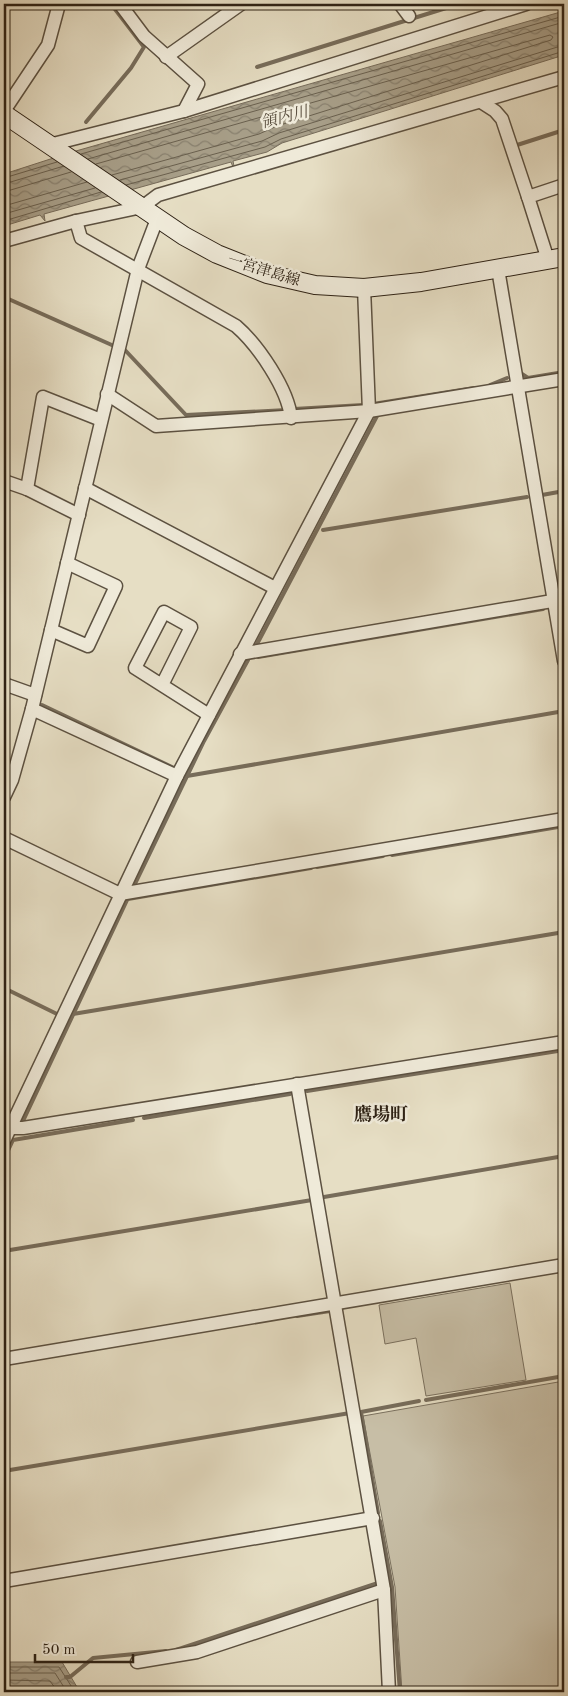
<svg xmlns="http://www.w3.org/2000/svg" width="568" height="1696" viewBox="0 0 568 1696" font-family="'Old Standard TT','Noto Serif JP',serif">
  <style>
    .garden { fill: #c7bea6; stroke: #7a705e }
    .water { fill: url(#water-waves); stroke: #776c5a }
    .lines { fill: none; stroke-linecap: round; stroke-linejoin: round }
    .shore { stroke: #6a604e; stroke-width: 1 }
    .stream { stroke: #776c5a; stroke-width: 4 }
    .street-casing { stroke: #5c5141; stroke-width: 15 }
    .secondary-casing { stroke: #2e2215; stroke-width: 20 }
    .street { stroke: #efead9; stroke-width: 12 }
    .secondary { stroke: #efead9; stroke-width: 18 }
    .labels { text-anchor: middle; stroke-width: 5; stroke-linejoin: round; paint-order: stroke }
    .street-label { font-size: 15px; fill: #2e2215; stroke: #efead9 }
    .water-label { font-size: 16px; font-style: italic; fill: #584d3d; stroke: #efead9 }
    .quarter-label { font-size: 18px; font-weight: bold; fill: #2e2215; stroke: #efead9 }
  </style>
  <defs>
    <pattern id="water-waves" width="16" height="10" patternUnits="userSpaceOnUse" patternTransform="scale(1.25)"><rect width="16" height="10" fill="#a79e88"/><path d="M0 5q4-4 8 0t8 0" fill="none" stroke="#88806e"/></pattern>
  </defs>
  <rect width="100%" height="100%" fill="#e6dec4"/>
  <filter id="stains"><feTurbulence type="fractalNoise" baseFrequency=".004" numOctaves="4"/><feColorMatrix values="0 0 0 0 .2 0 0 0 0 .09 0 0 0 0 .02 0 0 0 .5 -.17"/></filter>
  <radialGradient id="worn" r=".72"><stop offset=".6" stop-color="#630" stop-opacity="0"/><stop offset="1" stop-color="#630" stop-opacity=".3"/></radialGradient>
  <g class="garden">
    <path d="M510,1283L526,1380L426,1396L416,1338L385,1344L379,1305Z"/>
    <path d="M564,1381V1692H402L395,1587L363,1416Z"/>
  </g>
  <g class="water">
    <path d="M564,11V55L282,143L267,152L233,161L234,166L233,167L231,162L44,214L45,221L40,215L4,226V174L69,153Z"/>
    <path d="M4,1662H62L80,1692H4Z"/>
  </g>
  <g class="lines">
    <g class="shore">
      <path d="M81,154L564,16"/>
      <path d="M88,159L564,22"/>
      <path d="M96,164L550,35L553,37L551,40L277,126L259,134L112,175"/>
      <path d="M4,178L57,162"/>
      <path d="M120,180L262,141L279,133L564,45"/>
      <path d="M4,184L64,166"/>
      <path d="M126,185L265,147L281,139L564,51"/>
      <path d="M4,192L71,172"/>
      <path d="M4,206L87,182"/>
      <path d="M4,214L95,188"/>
      <path d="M4,221L101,192"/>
      <path d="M4,1667H59L75,1692"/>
      <path d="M4,1673H55L67,1692"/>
      <path d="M4,1680L50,1681L58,1692"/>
    </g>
    <g class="stream">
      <path d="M257,67L459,4"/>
      <path d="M86,122L131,68L144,47L111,4"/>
      <path d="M514,146L564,130"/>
      <path d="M4,297L114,346"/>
      <path d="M124,349L186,415L287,410"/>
      <path d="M522,374L528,378L564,372"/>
      <path d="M490,385L507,378"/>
      <path d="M373,404L474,388"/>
      <path d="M294,409L363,405"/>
      <path d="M542,495L564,491"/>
      <path d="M323,530L527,497"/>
      <path d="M256,646L377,416"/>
      <path d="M258,657L543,609"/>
      <path d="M42,705L174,768"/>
      <path d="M187,776L564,711"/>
      <path d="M392,855L564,826"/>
      <path d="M317,867L383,856"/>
      <path d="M133,888L204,741L248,660"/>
      <path d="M128,899L311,868"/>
      <path d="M4,988L57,1014"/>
      <path d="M73,1014L564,932"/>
      <path d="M307,1091L564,1050"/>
      <path d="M144,1118L290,1094"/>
      <path d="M23,1121L128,898"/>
      <path d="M4,1159L13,1140L133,1120"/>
      <path d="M324,1197L564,1156"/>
      <path d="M4,1251L312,1200"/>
      <path d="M297,1316L330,1311"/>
      <path d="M426,1400L564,1376"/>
      <path d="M4,1471L350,1413"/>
      <path d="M378,1513L361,1412L419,1401"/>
      <path d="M380,1521L392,1587L400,1692"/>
      <path d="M176,1650L378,1583"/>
      <path d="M66,1677H70L93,1658L166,1651"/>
    </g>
    <defs>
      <g id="street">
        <path d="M120,4L144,36L198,84L184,111"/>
        <path d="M400,4L409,16"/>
        <path d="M166,57L241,4"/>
        <path d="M481,102L495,111L502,119L528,197"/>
        <path d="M4,111L48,45L59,4"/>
        <path d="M49,145L184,111L526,4"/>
        <path d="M76,221L81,238L236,326C258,345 288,389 291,418"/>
        <path d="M4,241L76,221L142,207L158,195L564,77"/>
        <path d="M548,260L528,197L564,185"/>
        <path d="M498,269L564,661"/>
        <path d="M107,394L156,426L369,411L564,379"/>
        <path d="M4,481L27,489L79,515"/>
        <path d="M85,488L275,588"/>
        <path d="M27,489L43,397L101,420"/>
        <path d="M51,630L88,646L116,586L67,563"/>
        <path d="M240,654L564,599"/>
        <path d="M4,684L35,695"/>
        <path d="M162,685L191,627L164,612L135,668L209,715"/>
        <path d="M32,709L177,776"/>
        <path d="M4,797L12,780L32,709L138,269L157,219"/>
        <path d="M4,838L120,894L564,819"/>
        <path d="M297,1084L384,1590L389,1692"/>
        <path d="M4,1128H23L564,1042"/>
        <path d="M4,1141L177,776L369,411L364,288"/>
        <path d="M4,1359L564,1265"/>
        <path d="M4,1581L373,1518"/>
        <path d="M137,1662L197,1652L384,1590"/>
      </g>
      <path id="secondary" d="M4,114L184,236L217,254L267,274L315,285L364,288L421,282L564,257"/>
    </defs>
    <use href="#street" class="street-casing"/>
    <use href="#secondary" class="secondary-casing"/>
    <use href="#street" class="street"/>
    <use href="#secondary" class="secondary"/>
  </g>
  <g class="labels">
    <g class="street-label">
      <text transform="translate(264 270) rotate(17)" y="5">一宮津島線</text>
    </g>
    <g class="water-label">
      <text transform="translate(284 116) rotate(-14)" y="6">領内川</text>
    </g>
    <g class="quarter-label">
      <text x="381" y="1120">鷹場町</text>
    </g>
  </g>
  <rect width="568" height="1696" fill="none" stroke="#e6dec4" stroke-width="20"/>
  <rect x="5" y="5" width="558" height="1686" fill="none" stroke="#2e2215" stroke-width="2.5"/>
  <rect x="10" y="10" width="548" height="1676" fill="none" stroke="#2e2215"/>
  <path d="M35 1654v8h98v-8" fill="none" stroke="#2e2215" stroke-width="2.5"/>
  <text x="42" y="1654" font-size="15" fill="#2e2215" stroke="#efead9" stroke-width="4" paint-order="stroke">50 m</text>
  <rect width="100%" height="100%" filter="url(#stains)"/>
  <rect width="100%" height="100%" fill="url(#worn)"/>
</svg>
